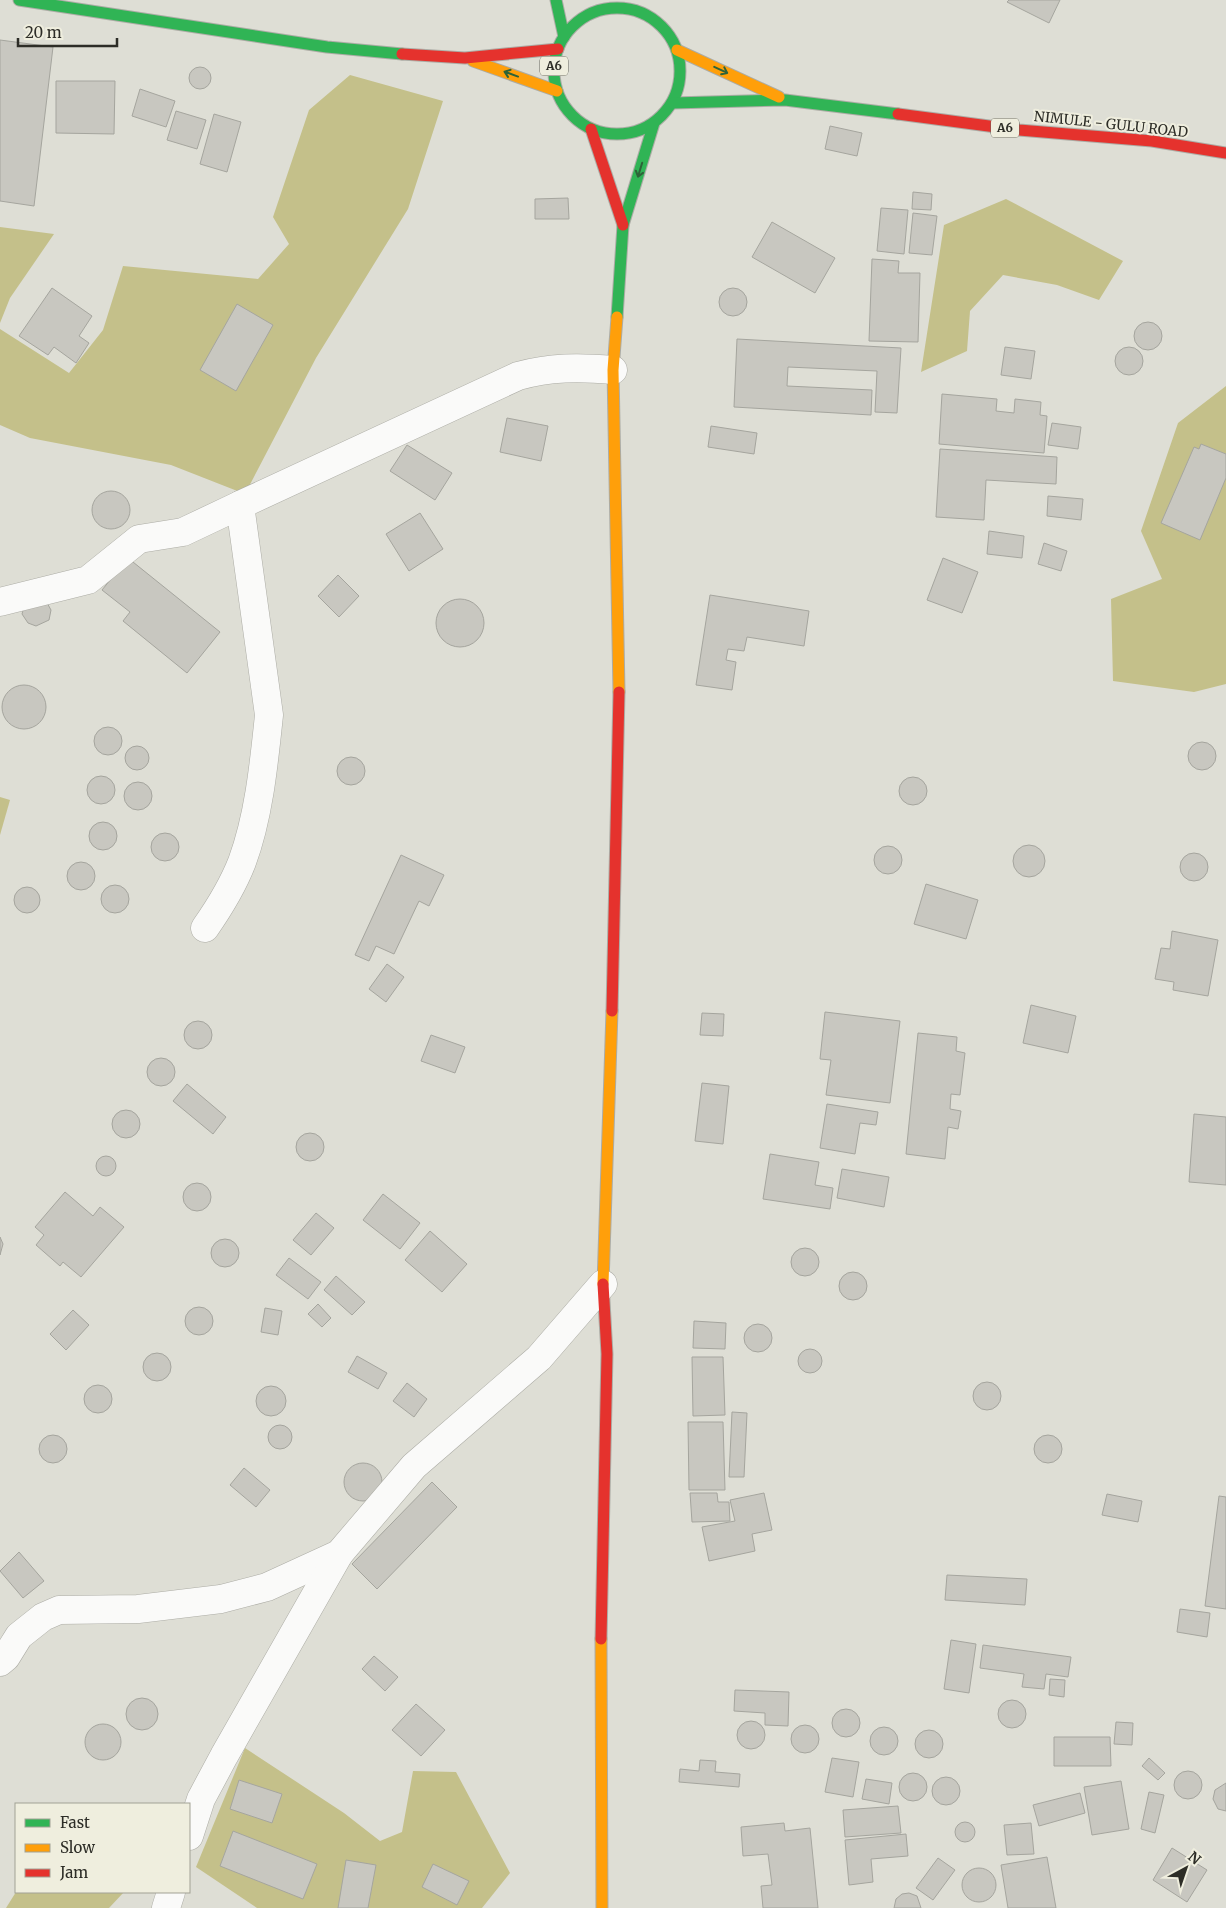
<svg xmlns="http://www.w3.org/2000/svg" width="1226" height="1908" viewBox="0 0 1226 1908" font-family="Merriweather,serif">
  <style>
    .forest { fill: #c4c08a }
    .building { fill: #c8c7c0; stroke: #a5a59e }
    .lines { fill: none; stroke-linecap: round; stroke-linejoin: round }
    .street-casing { stroke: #acaca5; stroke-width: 29 }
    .fast-casing { stroke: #acaca5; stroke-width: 13 }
    .slow-casing { stroke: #acaca5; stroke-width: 13 }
    .jam-casing { stroke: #acaca5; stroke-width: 13 }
    .street { stroke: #fafaf9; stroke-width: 28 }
    .fast { stroke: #30b455; stroke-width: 11 }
    .slow { stroke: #ff9f0a; stroke-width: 11 }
    .jam { stroke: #e5322d; stroke-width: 11 }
    .oneway { stroke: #2e6339 }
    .labels { text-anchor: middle; stroke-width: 4; stroke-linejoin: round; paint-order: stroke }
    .shield { fill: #efeede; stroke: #67675e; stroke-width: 1 }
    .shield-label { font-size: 12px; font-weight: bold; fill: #2d2d27 }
    .street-label { font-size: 14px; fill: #2d2d27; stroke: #efeede }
  </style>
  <rect width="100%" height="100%" fill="#deded5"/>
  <g class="forest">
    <path d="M350,75L443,101L408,209L316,358L245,494L171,465L30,438L0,425V329L69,373L103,330L123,266L258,279L289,244L273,217L309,110Z"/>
    <path d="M1006,199L1123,261L1099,300L1057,285L1003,275L970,311L967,351L921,372L944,225Z"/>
    <path d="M0,227L54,234L10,298L0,323Z"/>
    <path d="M1226,386V684L1194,692L1113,681L1111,599L1162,579L1141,531L1178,423Z"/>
    <path d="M0,797L10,800L0,835Z"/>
    <path d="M245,1748L344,1813L380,1841L402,1832L413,1771L456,1772L510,1873L482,1908H257L196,1867Z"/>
    <path d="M16,1892H124L109,1908H6Z"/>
  </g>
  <g class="building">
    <path d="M1009,0H1060L1049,23L1007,2Z"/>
    <path d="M0,40L53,47L34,206L0,201Z"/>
    <circle cx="200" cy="78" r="11"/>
    <path d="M56,81H115L114,134L56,133Z"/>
    <path d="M140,89L175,101L166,127L132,116Z"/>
    <path d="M176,111L206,120L197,149L167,140Z"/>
    <path d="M214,114L241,122L227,172L200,164Z"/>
    <path d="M830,126L862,133L857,156L825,149Z"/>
    <path d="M913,192L932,194L931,210L912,209Z"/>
    <path d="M568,198L569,219H535V199Z"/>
    <path d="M881,208L908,210L904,254L877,251Z"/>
    <path d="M913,213L937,216L932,255L909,253Z"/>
    <path d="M772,222L835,258L815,293L752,257Z"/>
    <path d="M872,259L899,261L898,273H920L918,342L869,341Z"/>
    <path d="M52,288L92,316L79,336L89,343L76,363L54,347L48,355L19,336Z"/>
    <circle cx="733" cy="302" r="14"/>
    <path d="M237,304L273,325L236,391L200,370Z"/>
    <circle cx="1148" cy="336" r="14"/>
    <path d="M737,339L901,348L897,413L875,412L877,371L788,367L787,386L872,390L871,415L734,407Z"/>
    <path d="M1005,347L1035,351L1031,379L1001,375Z"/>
    <circle cx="1129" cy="361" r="14"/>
    <path d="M942,394L997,399L996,411L1014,413L1015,399L1041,402L1040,415L1047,416L1044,453L939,444Z"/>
    <path d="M507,418L548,426L541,461L500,452Z"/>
    <path d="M1052,423L1081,427L1078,449L1048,445Z"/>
    <path d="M711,426L757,433L754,454L708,447Z"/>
    <path d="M1201,444L1226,454V478L1200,540L1161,523L1194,447L1199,449Z"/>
    <path d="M407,445L452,473L435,500L390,471Z"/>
    <path d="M940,449L1057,457L1056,484L986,480L984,520L936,517Z"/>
    <circle cx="111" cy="510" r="19"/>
    <path d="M1048,496L1083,499L1081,520L1047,516Z"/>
    <path d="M420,513L443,549L409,571L386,534Z"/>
    <path d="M989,531L1024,536L1022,558L987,554Z"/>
    <path d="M1044,543L1067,551L1061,571L1038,564Z"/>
    <path d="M128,558L220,632L187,673L123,621L130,612L102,590Z"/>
    <path d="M943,558L978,572L962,613L927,600Z"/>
    <path d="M338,575L359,596L339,617L318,596Z"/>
    <path d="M710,595L809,611L804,646L747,637L744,651L728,649L726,660L736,662L732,690L696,685Z"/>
    <circle cx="460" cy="623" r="24"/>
    <path d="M46,601L51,610L49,620L36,626L28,623L22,614L25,604Z"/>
    <circle cx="24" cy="707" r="22"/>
    <circle cx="108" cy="741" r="14"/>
    <circle cx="1202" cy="756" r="14"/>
    <circle cx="137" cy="758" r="12"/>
    <circle cx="351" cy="771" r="14"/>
    <circle cx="101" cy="790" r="14"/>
    <circle cx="913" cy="791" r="14"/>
    <circle cx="138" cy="796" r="14"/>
    <circle cx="103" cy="836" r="14"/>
    <circle cx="165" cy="847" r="14"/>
    <circle cx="1029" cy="861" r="16"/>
    <circle cx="888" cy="860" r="14"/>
    <circle cx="1194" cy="867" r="14"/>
    <path d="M401,855L444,875L429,906L419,901L394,954L376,946L369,961L355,955Z"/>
    <circle cx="81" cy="876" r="14"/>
    <path d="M926,884L978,900L966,939L914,924Z"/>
    <circle cx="115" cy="899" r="14"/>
    <circle cx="27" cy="900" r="13"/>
    <path d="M1172,931L1218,940L1208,996L1173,990L1174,982L1155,979L1161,948L1170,949Z"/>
    <path d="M387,964L404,977L386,1002L369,989Z"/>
    <path d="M1031,1005L1076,1016L1068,1053L1023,1043Z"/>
    <path d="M825,1012L900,1021L890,1103L826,1095L831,1060L820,1059Z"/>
    <path d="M702,1013L724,1014L723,1036L700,1035Z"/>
    <circle cx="198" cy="1035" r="14"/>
    <path d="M918,1033L957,1037L956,1051L965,1053L960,1095L951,1094L950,1109L961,1111L958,1129L948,1127L945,1159L906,1154Z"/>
    <path d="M431,1035L465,1047L455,1073L421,1061Z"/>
    <circle cx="161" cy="1072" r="14"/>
    <path d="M702,1083L729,1086L723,1144L695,1141Z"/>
    <path d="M187,1084L226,1117L213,1134L173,1101Z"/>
    <path d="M827,1104L878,1112L876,1125L860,1123L855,1154L820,1148Z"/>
    <circle cx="126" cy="1124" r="14"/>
    <path d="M1194,1114L1226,1117V1185L1189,1182Z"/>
    <circle cx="310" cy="1147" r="14"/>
    <path d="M770,1154L819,1162L815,1185L833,1188L830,1209L763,1199Z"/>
    <circle cx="106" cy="1166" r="10"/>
    <path d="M842,1169L889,1177L884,1207L837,1198Z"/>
    <circle cx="197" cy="1197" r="14"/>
    <path d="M65,1192L93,1216L100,1207L124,1227L81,1277L63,1262L60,1266L36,1245L44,1235L35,1227Z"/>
    <path d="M383,1194L420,1223L400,1249L363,1220Z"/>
    <path d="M316,1213L334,1228L311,1255L293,1240Z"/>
    <path d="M430,1231L467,1264L442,1292L405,1260Z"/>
    <path d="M0,1237L3,1244L0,1255Z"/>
    <circle cx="225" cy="1253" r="14"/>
    <circle cx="805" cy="1262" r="14"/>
    <path d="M289,1258L321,1282L308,1299L276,1275Z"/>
    <circle cx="853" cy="1286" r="14"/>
    <path d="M336,1276L365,1302L352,1315L324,1290Z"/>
    <path d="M318,1304L331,1318L322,1327L308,1314Z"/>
    <circle cx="199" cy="1321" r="14"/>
    <path d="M265,1308L282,1311L278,1335L261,1332Z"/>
    <path d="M73,1310L89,1325L66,1350L50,1334Z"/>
    <path d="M694,1321L726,1323L725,1349L693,1348Z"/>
    <circle cx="758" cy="1338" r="14"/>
    <circle cx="810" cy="1361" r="12"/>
    <circle cx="157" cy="1367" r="14"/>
    <path d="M357,1356L387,1373L378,1389L348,1372Z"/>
    <path d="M692,1357H723L725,1415L693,1416Z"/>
    <circle cx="987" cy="1396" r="14"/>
    <path d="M407,1383L427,1399L414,1417L393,1401Z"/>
    <circle cx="98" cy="1399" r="14"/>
    <circle cx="271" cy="1401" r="15"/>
    <path d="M732,1412L747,1413L744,1477H729Z"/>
    <path d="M688,1422H723L725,1490H689Z"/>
    <circle cx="280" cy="1437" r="12"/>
    <circle cx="1048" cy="1449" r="14"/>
    <circle cx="53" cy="1449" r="14"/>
    <circle cx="363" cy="1482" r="19"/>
    <path d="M244,1468L270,1490L256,1507L230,1485Z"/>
    <path d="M432,1482L457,1507L377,1589L352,1564Z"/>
    <path d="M690,1493H717L718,1502H729L730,1521L692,1522Z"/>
    <path d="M764,1493L772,1530L752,1534L755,1551L709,1561L702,1527L735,1521L730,1500Z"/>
    <path d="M1107,1494L1142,1501L1138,1522L1102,1515Z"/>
    <path d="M1219,1496L1226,1497V1609L1205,1606Z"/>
    <path d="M19,1552L44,1581L23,1598L0,1571Z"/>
    <path d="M947,1575L1027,1579L1025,1605L945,1600Z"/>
    <path d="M1180,1609L1210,1613L1207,1637L1177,1632Z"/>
    <path d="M951,1640L976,1644L969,1693L944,1689Z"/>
    <path d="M983,1645L1071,1657L1068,1677L1046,1674L1044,1689L1022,1687L1024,1674L980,1668Z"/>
    <path d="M374,1656L398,1677L385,1691L362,1669Z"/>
    <path d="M1050,1679L1065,1680L1064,1697L1049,1695Z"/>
    <path d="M735,1690L789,1692L788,1726L765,1725V1713L734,1711Z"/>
    <circle cx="142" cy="1714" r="16"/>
    <circle cx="1012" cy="1714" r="14"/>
    <path d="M416,1704L445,1730L421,1756L392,1730Z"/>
    <circle cx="846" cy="1723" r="14"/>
    <circle cx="751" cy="1735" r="14"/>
    <path d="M1116,1722L1133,1723L1132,1745L1114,1744Z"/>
    <circle cx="103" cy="1742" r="18"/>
    <circle cx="805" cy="1739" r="14"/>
    <circle cx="884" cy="1741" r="14"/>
    <circle cx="929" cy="1744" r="14"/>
    <path d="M1054,1737H1110L1111,1766H1054Z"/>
    <path d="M832,1758L859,1762L853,1797L825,1792Z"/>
    <path d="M1149,1758L1165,1773L1158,1780L1142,1766Z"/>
    <path d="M700,1760L716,1761L715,1772L740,1774L739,1787L679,1782L680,1769L699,1771Z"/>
    <circle cx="1188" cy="1785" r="14"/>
    <circle cx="913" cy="1787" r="14"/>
    <circle cx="946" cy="1791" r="14"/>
    <path d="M866,1779L892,1783L889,1804L862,1799Z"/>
    <path d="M239,1780L282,1794L272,1823L230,1809Z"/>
    <path d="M1121,1781L1129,1829L1092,1835L1084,1787Z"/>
    <path d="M1226,1783V1811L1218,1809L1213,1799L1215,1790Z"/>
    <path d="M1149,1792L1164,1795L1155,1833L1141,1829Z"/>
    <path d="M1080,1793L1085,1813L1039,1826L1033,1805Z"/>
    <path d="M898,1806L901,1833L845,1837L843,1810Z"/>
    <circle cx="965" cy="1832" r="10"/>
    <path d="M784,1823L785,1831L810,1828L818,1908H763L761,1886L772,1885L768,1854L743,1856L741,1827Z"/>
    <path d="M1031,1823L1034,1854L1007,1855L1004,1825Z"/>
    <path d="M233,1831L317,1864L303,1899L220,1866Z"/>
    <path d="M906,1834L908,1856L871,1859L873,1882L849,1885L845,1840Z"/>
    <path d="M1172,1848L1207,1870L1187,1902L1153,1880Z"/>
    <path d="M1047,1857L1056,1908H1008L1001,1865Z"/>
    <path d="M938,1858L955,1870L933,1900L916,1888Z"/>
    <path d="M346,1860L376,1865L368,1908H338Z"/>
    <path d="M433,1864L469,1881L457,1905L422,1887Z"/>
    <circle cx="979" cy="1885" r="17"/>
    <path d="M909,1893L917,1896L921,1908H894L896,1899L902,1894Z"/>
  </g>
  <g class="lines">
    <defs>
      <g id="street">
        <path d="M0,602L88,580L139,539L183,532L240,505"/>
        <path d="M205,928C219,908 233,885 242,862C259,816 264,763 269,715L240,505L518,376C550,367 579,367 613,370"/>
        <path d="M0,1662L6,1657L19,1636L43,1617L59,1610L138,1609L221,1599L267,1587L339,1554L414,1466L539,1358L603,1284"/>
        <path d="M189,1836L201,1799L224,1756L339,1554"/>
        <path d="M166,1908L171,1892"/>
      </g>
      <g id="fast">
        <path d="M19,0L327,47L402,54"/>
        <path d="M556,0L564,37"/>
        <circle cx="617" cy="71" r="63"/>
        <path d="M673,103L785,100L898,114"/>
        <path d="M617,317L623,225L654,123"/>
      </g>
      <g id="slow">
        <path d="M677,50L779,97"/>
        <path d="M473,61L557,91"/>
        <path d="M617,317L613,370L619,692"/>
        <path d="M603,1284L612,1011"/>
        <path d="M601,1639L602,1908"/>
      </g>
      <g id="jam">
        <path d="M402,54L465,58L558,49"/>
        <path d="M898,114L1019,130L1152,141L1226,153"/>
        <path d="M591,129L623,225"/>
        <path d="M612,1011L619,692"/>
        <path d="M601,1639L607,1354L603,1284"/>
      </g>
    </defs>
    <use href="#street" class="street-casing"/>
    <use href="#fast" class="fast-casing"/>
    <use href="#slow" class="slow-casing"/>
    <use href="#jam" class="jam-casing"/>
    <use href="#street" class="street"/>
    <use href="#fast" class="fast"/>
    <use href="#slow" class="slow"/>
    <use href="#jam" class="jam"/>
  </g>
  <defs><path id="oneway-shaft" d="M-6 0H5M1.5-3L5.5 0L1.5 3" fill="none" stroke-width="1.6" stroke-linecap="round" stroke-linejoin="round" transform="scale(1.25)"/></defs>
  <g class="oneway">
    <use href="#oneway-shaft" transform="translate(721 70) rotate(25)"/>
    <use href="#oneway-shaft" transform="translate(511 74) rotate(-160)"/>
    <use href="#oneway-shaft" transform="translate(640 170) rotate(107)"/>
  </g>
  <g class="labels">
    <g class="shield">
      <rect x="540" y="56.5" width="28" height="19" rx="4"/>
      <rect x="991" y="118.5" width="28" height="19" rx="4"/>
    </g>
    <g class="shield-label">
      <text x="554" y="70">A6</text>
      <text x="1005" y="132">A6</text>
    </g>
    <g class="street-label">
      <text transform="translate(1111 124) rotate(6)" y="5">NIMULE - GULU ROAD</text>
    </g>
  </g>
  <rect x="15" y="1803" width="175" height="90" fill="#efeede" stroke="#a1a195"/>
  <rect x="25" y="1819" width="25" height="8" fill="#30b455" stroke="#a1a195"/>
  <text x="60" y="1828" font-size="15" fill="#2d2d27">Fast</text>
  <rect x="25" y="1844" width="25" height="8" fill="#ff9f0a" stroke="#a1a195"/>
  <text x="60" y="1853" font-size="15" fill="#2d2d27">Slow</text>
  <rect x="25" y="1869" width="25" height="8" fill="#e5322d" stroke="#a1a195"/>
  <text x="60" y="1878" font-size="15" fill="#2d2d27">Jam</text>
  <g transform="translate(1186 1868) rotate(40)" stroke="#efeede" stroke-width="4" paint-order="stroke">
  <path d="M0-4L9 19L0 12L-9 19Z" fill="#2d2d27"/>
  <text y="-8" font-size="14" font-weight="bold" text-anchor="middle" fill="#2d2d27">N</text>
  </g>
  <path d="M18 38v8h99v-8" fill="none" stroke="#2d2d27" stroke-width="2.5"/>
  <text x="25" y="38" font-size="15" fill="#2d2d27" stroke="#efeede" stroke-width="4" paint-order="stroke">20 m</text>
</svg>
